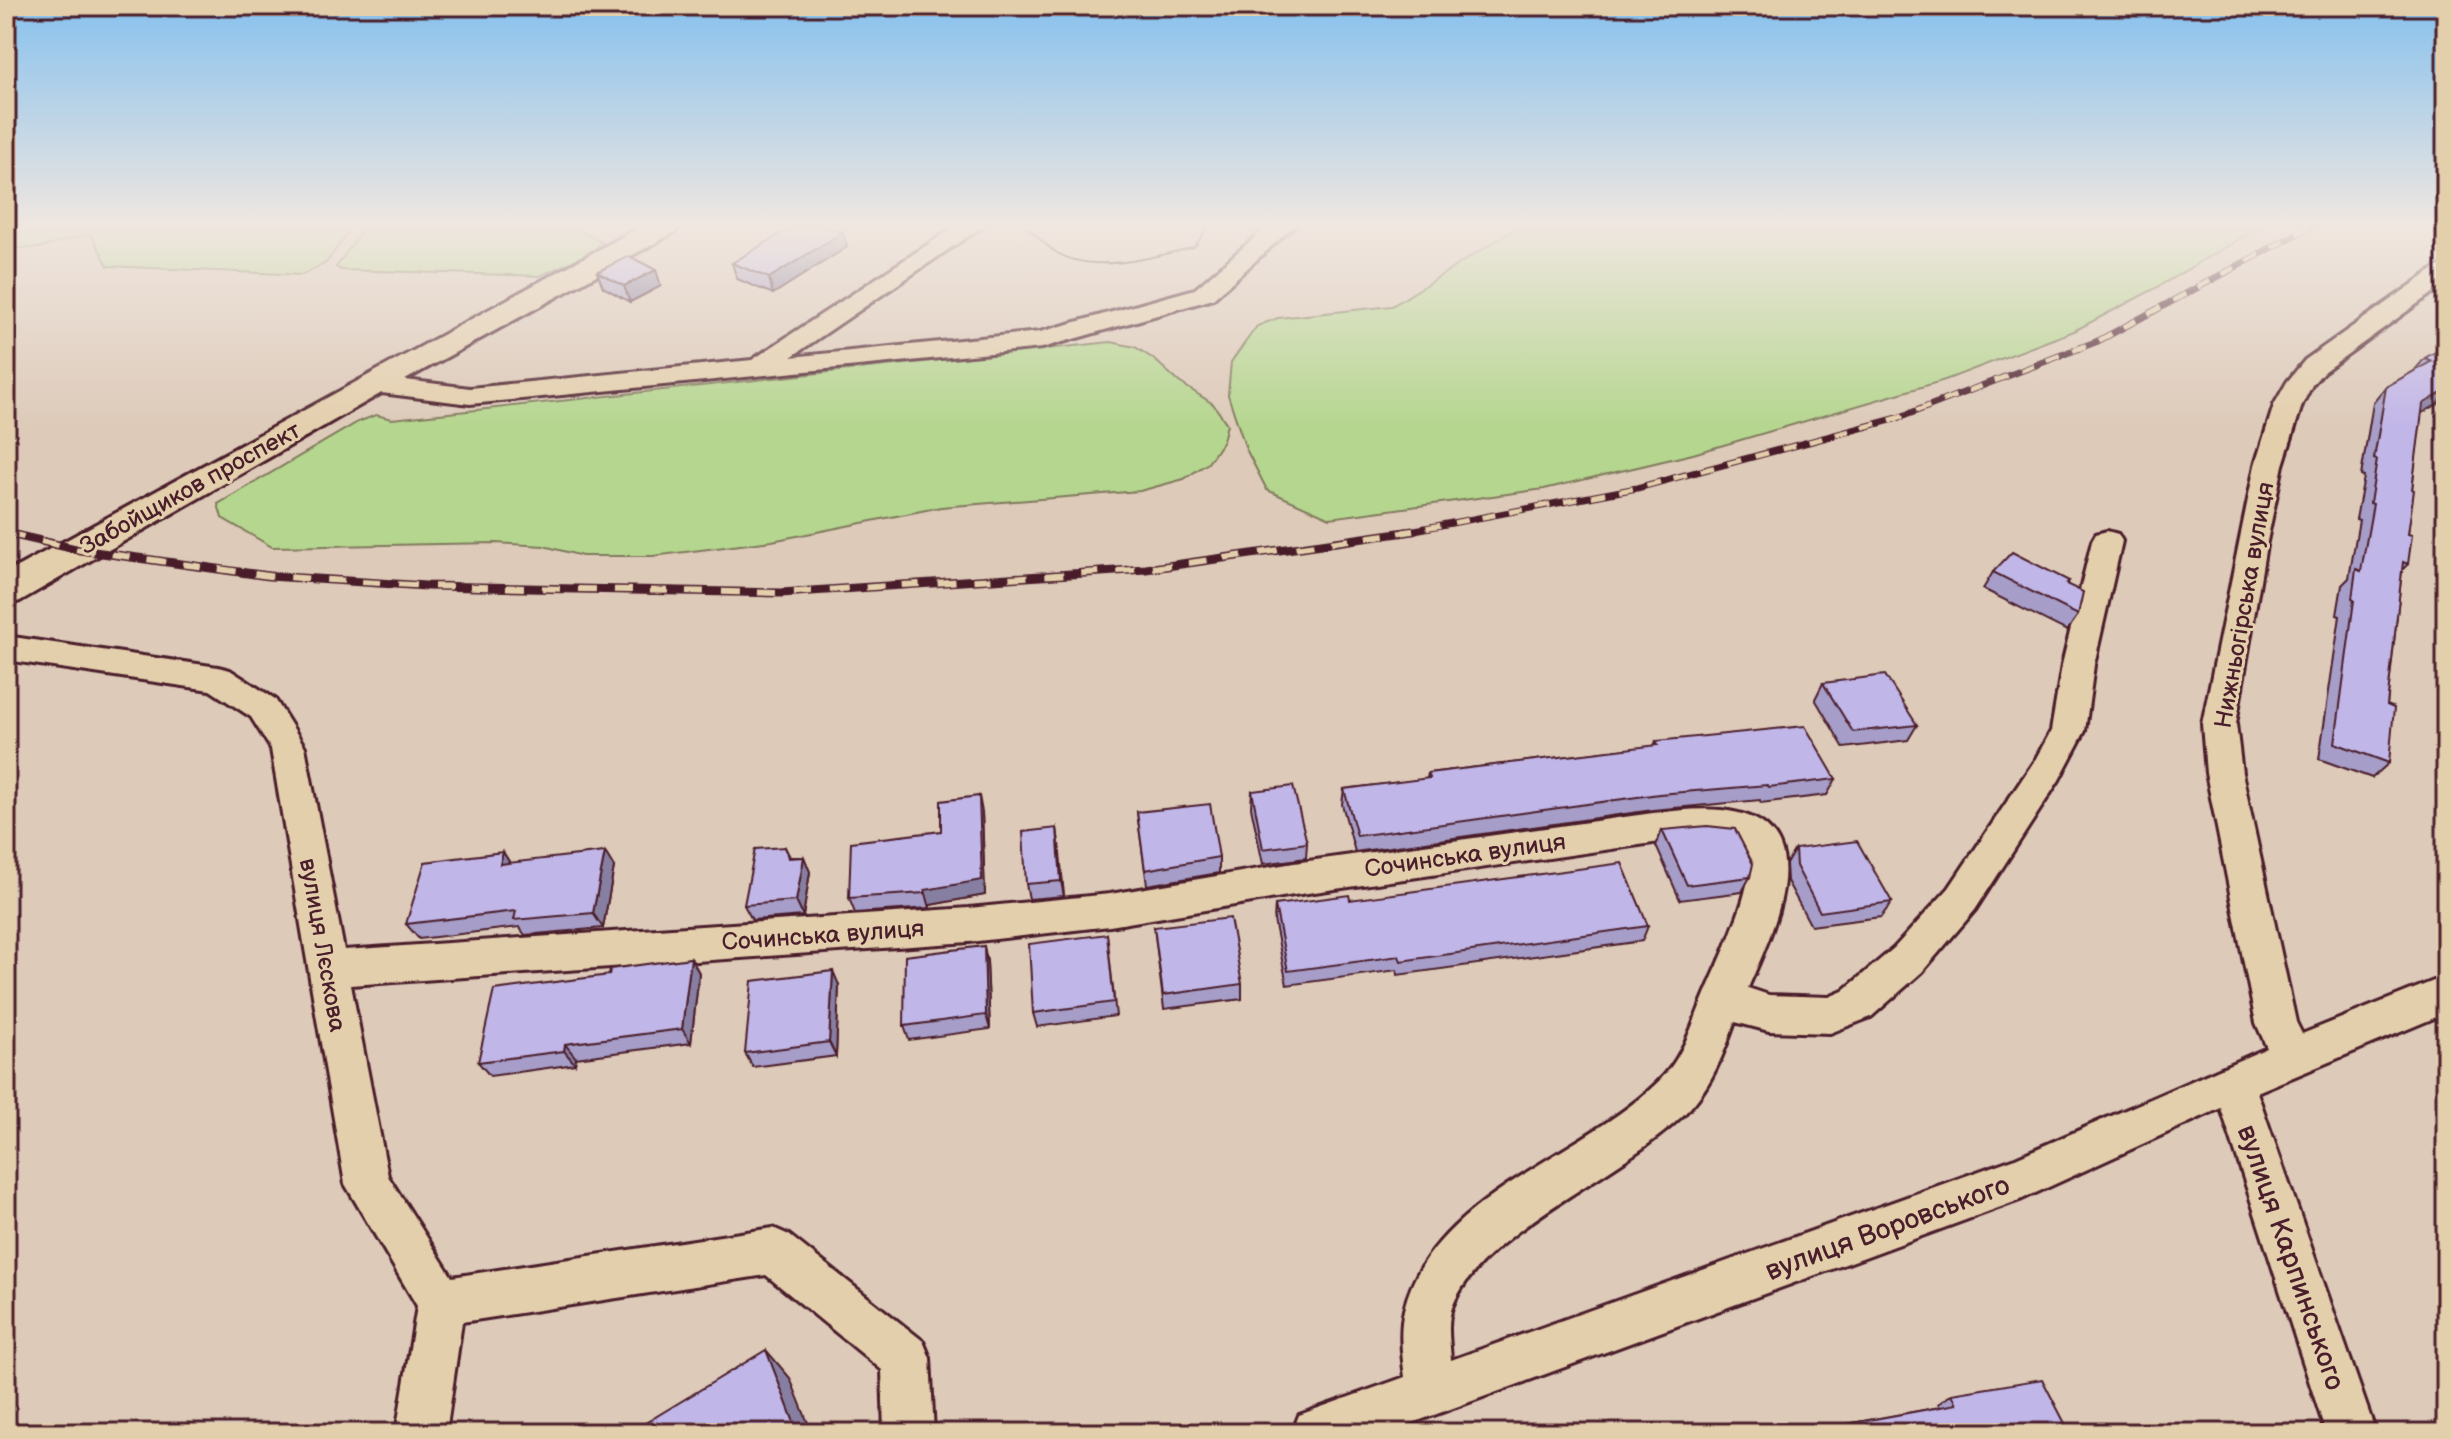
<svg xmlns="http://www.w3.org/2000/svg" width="2452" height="1439" viewBox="0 0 2452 1439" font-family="'Balsamiq Sans',sans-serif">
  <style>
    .green { fill: #b5d68f; stroke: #807a5d; stroke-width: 2 }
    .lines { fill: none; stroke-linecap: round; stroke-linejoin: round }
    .minor-casing { stroke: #4a1f2b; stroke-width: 6 }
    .major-casing { stroke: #4a1f2b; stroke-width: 6 }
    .minor { fill: #e4cfad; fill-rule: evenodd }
    .major { fill: #e4cfad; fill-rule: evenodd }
    .tram { stroke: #4a1f2b; stroke-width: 2 }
    .rail-far1-casing { stroke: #4a1f2b; stroke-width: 7 }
    .rail-casing { stroke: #4a1f2b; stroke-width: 9 }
    .rail-far1 { stroke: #e4cfad; stroke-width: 5; stroke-dasharray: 14; stroke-linecap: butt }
    .rail { stroke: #e4cfad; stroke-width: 6; stroke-dasharray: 18; stroke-linecap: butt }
    .wall { fill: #a69dc8; stroke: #4a1f2b; stroke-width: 2 }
    .shaded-wall { fill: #877fa2; stroke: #4a1f2b; stroke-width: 2 }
    .building { fill: #c1b6e8; stroke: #4a1f2b; stroke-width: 2 }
    .labels { text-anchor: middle; stroke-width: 6; stroke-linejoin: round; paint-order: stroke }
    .street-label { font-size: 24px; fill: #4a1f2b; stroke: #e4cfad }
    .near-street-label { font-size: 28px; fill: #4a1f2b; stroke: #e4cfad }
  </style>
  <rect width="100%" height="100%" fill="#ddcab9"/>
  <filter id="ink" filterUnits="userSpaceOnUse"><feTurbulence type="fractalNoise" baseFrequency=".0125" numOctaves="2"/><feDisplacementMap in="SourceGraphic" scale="16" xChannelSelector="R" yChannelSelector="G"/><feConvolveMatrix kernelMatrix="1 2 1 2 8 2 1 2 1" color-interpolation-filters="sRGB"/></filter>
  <g filter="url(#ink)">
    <g class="green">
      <path d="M6,226H353L326,263L302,275L108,266L92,236L85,235L40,248H6Z"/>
      <path d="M365,226H570L602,242L594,251L540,276L341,270L336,267Z"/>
      <path d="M1520,226H2262L2152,290L2074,331L1945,380L1693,454L1544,489L1330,518L1267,490L1246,449L1228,395L1231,362L1257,326L1278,318L1392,306Z"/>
      <path d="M1111,342L1135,347L1155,360L1179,382L1213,404L1227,424L1223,441L1208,463L1184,479L1140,491L941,507L772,541L653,556H582L544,546L496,543L272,547L222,518L218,504L358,422L376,415L392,419Z"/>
    </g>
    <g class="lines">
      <defs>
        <g id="minor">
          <path d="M956,226H983L791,357L1040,332L1195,289L1268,226H1294L1213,299L1042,348L470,404L373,392L364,390L360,384L364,378L373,376L470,388L752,360Z"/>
          <path d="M2446,265V283L2323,372L2312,385L2302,405L2283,465L2265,551L2236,724L2242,773L2296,1022L2302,1034L2446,976V1013L2257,1092L2376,1433H2326L2221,1108L2020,1200L1385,1433H1292L1299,1415L1405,1377C1402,1355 1399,1332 1404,1310C1429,1198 1583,1156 1658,1082C1684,1057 1692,1024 1706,992C1714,973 1723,955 1730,936C1739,912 1757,872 1744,848C1718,832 1682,840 1653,843L1294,895L1110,926L969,942L351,985L388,1176L452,1277L773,1228L789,1235L923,1341L930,1358L934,1433H884L882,1370L766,1275L462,1322L446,1433H396L417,1306L345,1184L271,749L251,717L210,690L6,660V636L218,667L230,670L275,699L305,747L344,950L969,908L1110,894L1294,863L1653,813C1676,811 1699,808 1721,810C1827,821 1774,928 1748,988L1769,995L1829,997L1843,991L1894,948L1949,888L2035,760L2051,731L2062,665L2092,541L2096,534L2107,531L2118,534L2122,541L2094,665L2085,731L2059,780L1975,910L1922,972L1871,1017L1830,1033L1769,1031L1735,1022C1724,1053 1712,1084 1690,1108C1629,1174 1486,1226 1453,1305C1446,1321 1450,1343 1451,1360L2013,1159L2267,1048L2256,1023L2206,773L2202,724L2255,465L2274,405L2287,382L2305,360L2437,267Z"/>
        </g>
        <path id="major" d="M642,226H679L675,232L385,391L20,601L6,605V573Z"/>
      </defs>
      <use href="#minor" class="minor-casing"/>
      <use href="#major" class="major-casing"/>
      <use href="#minor" class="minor"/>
      <use href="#major" class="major"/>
      <path class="tram" d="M1026,226C1035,234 1044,244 1054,251C1093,276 1153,257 1194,247L1209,226"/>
      <defs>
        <path id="rail-far1" d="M1399,533L1637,488L1898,418L2098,341L2312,226"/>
        <path id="rail" d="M6,533L80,550L269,576L426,586L781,593L1146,569L1413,531"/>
      </defs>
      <use href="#rail-far1" class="rail-far1-casing"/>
      <use href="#rail" class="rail-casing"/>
      <use href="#rail-far1" class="rail-far1"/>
      <use href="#rail" class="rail"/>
    </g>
    <g class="wall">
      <path d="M843,232L847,247L773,294L737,279L732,263Z"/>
      <path d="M597,272L661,286L630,302L603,287Z"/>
      <path d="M2446,346V394L2438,404L2421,413L2412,489L2408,534V564L2402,570L2387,705L2389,763L2372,778L2319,759L2340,616L2337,615L2342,585L2349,578L2359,520L2356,519L2364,477L2361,476L2373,403L2386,387L2414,371L2425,358Z"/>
      <path d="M1993,572L2069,581L2066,585L2078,615L2067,631L1983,589Z"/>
      <path d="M1823,683L1917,725L1908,740L1844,748L1815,699Z"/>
      <path d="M1656,741L1836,779L1827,795L1761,803L1760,800L1653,810L1355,852L1342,804L1344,789L1427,779L1428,773L1654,746Z"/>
      <path d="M1252,791L1307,843L1306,858L1263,864L1251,807Z"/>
      <path d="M982,812L985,895L930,905V908L855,913L849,898L941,831Z"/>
      <path d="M1137,812L1219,857V873L1147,885Z"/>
      <path d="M1057,828L1064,896L1029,899L1026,884Z"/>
      <path d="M1662,830L1750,877L1742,892L1680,900L1656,846Z"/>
      <path d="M785,847L790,857H804L810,872L803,916L752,920L744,905Z"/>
      <path d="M1795,849L1892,902L1881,917L1811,926L1787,881L1786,864Z"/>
      <path d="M503,852L510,863L614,867L603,928L525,935L519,927L419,939L406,924Z"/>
      <path d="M1350,900L1648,926L1642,941L1398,975L1397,970L1287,985L1274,920L1275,905Z"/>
      <path d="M1154,927L1242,984V999L1164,1009Z"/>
      <path d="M1107,934L1116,1016L1037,1027L1033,1013Z"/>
      <path d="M691,958L699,973L691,1043L576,1058L575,1064L490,1076L478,1062L609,975Z"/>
      <path d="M987,961L990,1029L909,1040L904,1026Z"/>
      <path d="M839,985L836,1056L753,1067L745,1053Z"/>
      <path d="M1952,1394L2070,1433H1826L1836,1426L1940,1407L1938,1404Z"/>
    </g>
    <g class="shaded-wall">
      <path d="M843,232L847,247L773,294L769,278Z"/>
      <path d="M656,270L661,286L630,302L624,286Z"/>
      <path d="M2446,383V394L2438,404L2410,420L2423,404Z"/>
      <path d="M979,796L982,812L985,895L930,905V908L925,890Z"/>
      <path d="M1057,828L1059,843L1064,896L1061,881Z"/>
      <path d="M503,852L513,868L500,864Z"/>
      <path d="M605,852L614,867L603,928L593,913Z"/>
      <path d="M804,857L810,872L803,916L796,901Z"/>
      <path d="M984,946L987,961L990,1029L986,1015Z"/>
      <path d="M691,958L699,973L691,1043L682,1029Z"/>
      <path d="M833,971L839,985L836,1056L829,1042Z"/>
      <path d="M565,1044L576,1058L575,1064L564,1051Z"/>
      <path d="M766,1350L790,1378L812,1433H798Z"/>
    </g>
    <g class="building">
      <path d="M794,226H828L843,232L769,278L732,263Z"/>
      <path d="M629,256L656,270L624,286L597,272Z"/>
      <path d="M2446,346V383L2444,384L2446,385V390L2423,404L2412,489L2414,490L2408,534L2412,535L2408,564L2403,562L2387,705L2394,708L2389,763L2335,743L2354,600L2352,599L2356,569L2361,571L2373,504L2370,503L2377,460L2374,459L2386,387L2432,361L2425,358Z"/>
      <path d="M2012,552L2069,581L2066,584L2083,592L2078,615L1993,572Z"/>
      <path d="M1885,675L1917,725L1853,732L1823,683Z"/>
      <path d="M1805,726L1836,779L1769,787L1767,785L1659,794L1357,836L1344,789L1430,778L1428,773L1658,745L1656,741Z"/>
      <path d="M1293,786L1307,843L1263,849L1252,791Z"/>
      <path d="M979,796L982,880L925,890V893L849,898L851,842L941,831V801Z"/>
      <path d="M1210,804L1219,857L1145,870L1137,812Z"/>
      <path d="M1707,826L1735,829L1753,864L1750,877L1687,885L1662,830Z"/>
      <path d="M1057,828L1061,881L1026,884L1023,832Z"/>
      <path d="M1857,841L1892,902L1820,912L1796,866L1795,849Z"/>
      <path d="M785,847L788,858L804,857L796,901L744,905L755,849Z"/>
      <path d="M503,852L500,864L605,852L593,913L514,920L516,911L406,924L425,862Z"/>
      <path d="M1622,863L1648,926L1401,961L1399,956L1288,971L1275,905L1349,895L1350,900Z"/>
      <path d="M1230,918L1242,984L1163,995L1154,927Z"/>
      <path d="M1107,934L1114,1002L1033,1013L1029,944Z"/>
      <path d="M984,946L986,1015L904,1026L905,956Z"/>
      <path d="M691,958L682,1029L565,1044L564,1051L478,1062L494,990L609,975L610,969Z"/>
      <path d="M833,971L829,1042L745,1053L752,981Z"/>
      <path d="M766,1350L798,1433H629Z"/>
      <path d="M2042,1379L2070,1433H1839L1836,1426L1957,1404L1952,1394Z"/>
    </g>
  </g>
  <linearGradient id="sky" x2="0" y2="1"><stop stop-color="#87c1ee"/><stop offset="0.53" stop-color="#f0e7e0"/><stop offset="1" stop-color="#f0e7e0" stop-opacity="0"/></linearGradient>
  <rect width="2452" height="427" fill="url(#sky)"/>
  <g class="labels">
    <g class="street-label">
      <text transform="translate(190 488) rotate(-29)" y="8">Забойщиков проспект</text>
      <text transform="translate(2244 605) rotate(-80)" y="8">Нижньогірська вулиця</text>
      <text transform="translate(1465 855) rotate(-8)" y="8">Сочинська вулиця</text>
      <text transform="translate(823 935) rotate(-4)" y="8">Сочинська вулиця</text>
      <text transform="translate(323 945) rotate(80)" y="8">вулиця Лєскова</text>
    </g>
    <g class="near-street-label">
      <text transform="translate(1887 1227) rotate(-20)" y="10">вулиця Воровського</text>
      <text transform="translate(2292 1257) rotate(71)" y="10">вулиця Карпинського</text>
    </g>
  </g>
  <rect width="2452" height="1439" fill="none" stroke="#e4cfad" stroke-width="32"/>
  <rect x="16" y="16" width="2420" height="1407" fill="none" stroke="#4a1f2b" stroke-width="3" filter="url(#ink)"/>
</svg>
